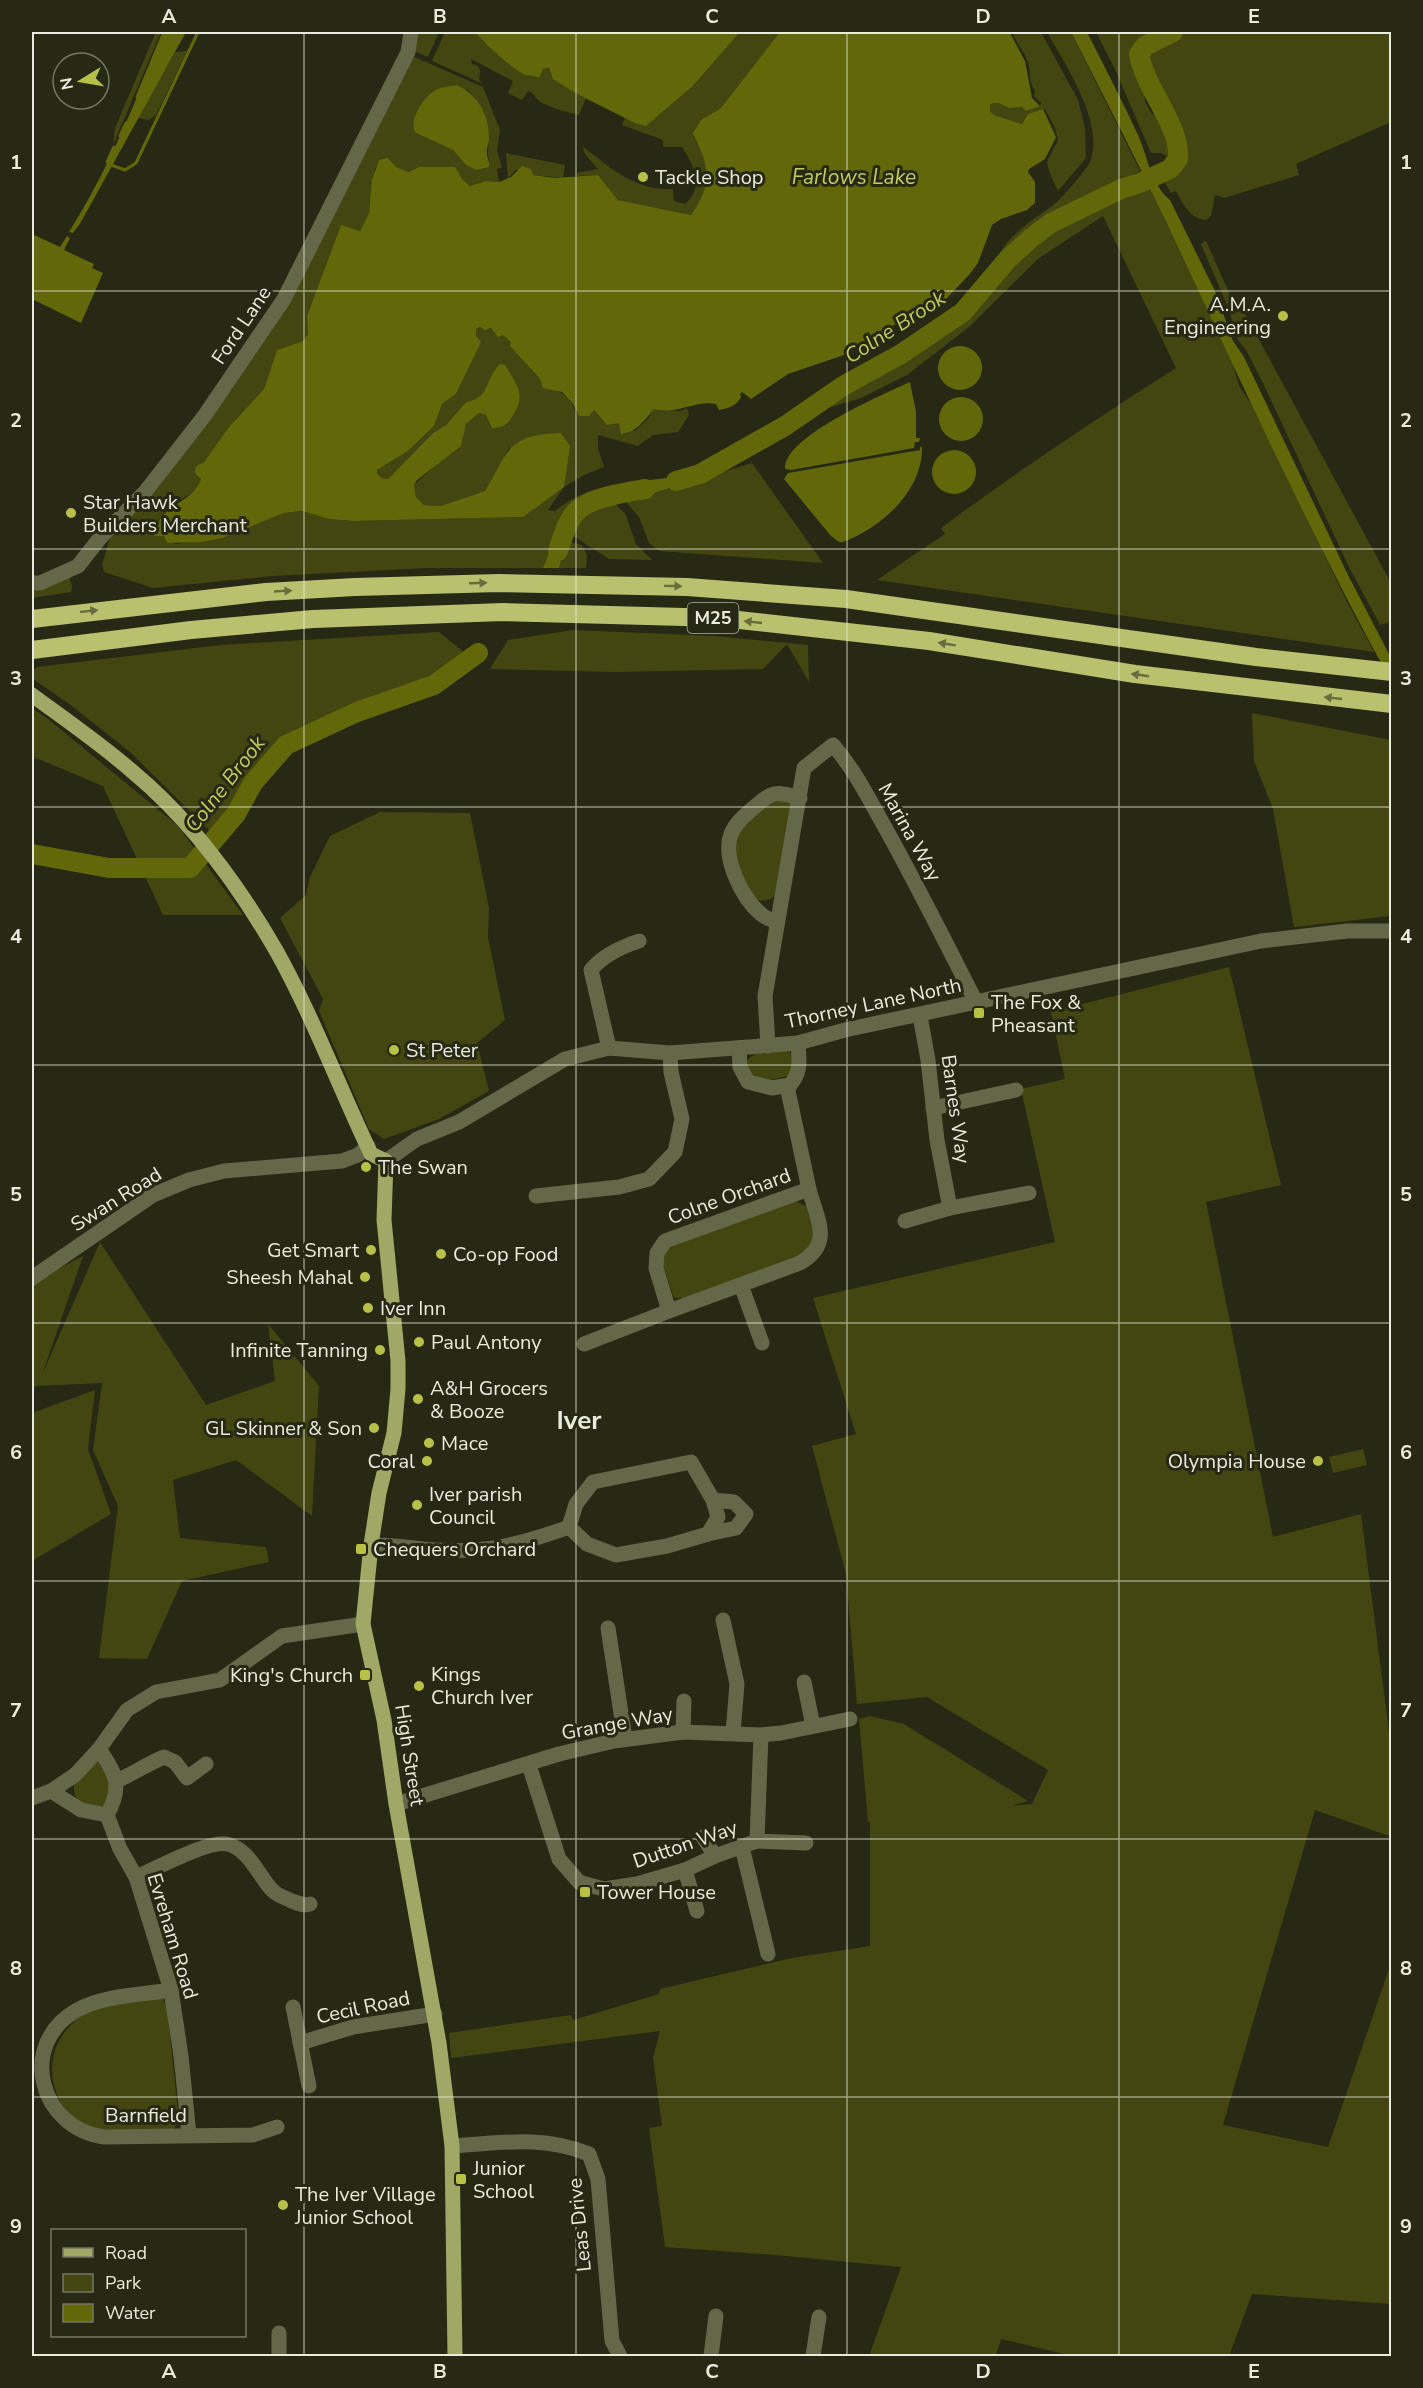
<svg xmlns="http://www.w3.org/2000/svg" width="1423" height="2388" viewBox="0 0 1423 2388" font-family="'Nunito Sans',sans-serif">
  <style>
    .green { fill: #434610; fill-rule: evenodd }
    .water { fill: #62670a }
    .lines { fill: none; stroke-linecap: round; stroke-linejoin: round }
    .stream { stroke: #62670a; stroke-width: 3 }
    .river { stroke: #62670a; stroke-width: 20 }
    .minor { stroke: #646848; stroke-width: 15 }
    .major { stroke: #a1a764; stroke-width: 15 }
    .highway { stroke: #b9c16e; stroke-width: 18 }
    .oneway { fill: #696d3c }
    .grid { fill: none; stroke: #e9ebdd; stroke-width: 1.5; stroke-opacity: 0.55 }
    .poi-dot { fill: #b8c147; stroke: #272914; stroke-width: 2 }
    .labels { text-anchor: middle; stroke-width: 6; stroke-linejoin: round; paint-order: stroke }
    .shield { fill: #272914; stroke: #afb1a1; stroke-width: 1.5 }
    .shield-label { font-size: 18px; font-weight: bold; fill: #e9ebdd }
    .poi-label { font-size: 20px; fill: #e9ebdd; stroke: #272914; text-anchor: start }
    .street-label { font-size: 20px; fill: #e9ebdd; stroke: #272914 }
    .water-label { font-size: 21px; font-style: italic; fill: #c3cd5d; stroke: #272914 }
    .district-label { font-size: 26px; font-weight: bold; fill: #e9ebdd; stroke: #272914 }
    .neatline { fill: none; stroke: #e9ebdd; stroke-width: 2 }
    .grid-label { font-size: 20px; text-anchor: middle; font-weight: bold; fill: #e9ebdd }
  </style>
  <rect width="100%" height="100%" fill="#272914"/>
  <g class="green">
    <path d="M156,32H161L113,145L115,128Z"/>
    <path d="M415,32H439L428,57L411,50Z"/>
    <path d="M445,32H475L482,41L508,62L543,69L548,68L552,75L577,94L586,98L579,115C567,112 554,109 542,103C535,99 535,94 528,91L522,100L508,93L513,81L471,59L472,64L478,66L480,71L479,80L483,84L432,61Z"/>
    <path d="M740,32H780L720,109L702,119L697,141L706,161L708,184L701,200L691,215L618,200L598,175L577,176L576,173L598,169L585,154L582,146C611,168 635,191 673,189L674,201L685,204C705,187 694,165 682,147H663V140L622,125L625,118L646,126L692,87Z"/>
    <path d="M1012,32H1041L1078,100L1085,128L1086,158L1058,191L1050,174L1047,162L1058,140L1055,128L1045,109L1028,114L1022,124L994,115L990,111V104L998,103L1009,108L1022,107L1026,111L1040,106L1041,103L1034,96L1035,90C1028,83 1031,71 1028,62C1024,52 1016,42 1012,32Z"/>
    <path d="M1047,32H1071L1140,171L1053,219L1026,238L1003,258L1000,253C1012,231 1037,218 1057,202C1064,195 1089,168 1091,159C1103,119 1065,65 1047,32Z"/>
    <path d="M1096,32H1167L1142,44L1137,55L1143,81L1145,101L1151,113C1170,121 1176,142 1173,160L1161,153H1151L1114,67Z"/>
    <path d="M1179,32H1391V122L1296,164L1299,175L1224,198L1215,195L1211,216L1206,220C1189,218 1184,205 1176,191L1171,193L1162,178L1179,169C1180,165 1182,159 1182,155C1183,129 1147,85 1141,55L1147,46Z"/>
    <path d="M187,51L156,115L149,120L138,118L175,52Z"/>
    <path d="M410,55L483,87L500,130L497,151L502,168L497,169L499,182L486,181L470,186L462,179L416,168L409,172L396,167L388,158L375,168L369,213L360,231L341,226L307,316L308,334L303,341L277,350L264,389L229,427L204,462L196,466L201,479C195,495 184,496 172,505C166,510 161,518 156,524L165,536L175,544L223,538L284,513L302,511L329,519L353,521L523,517L510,447L485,491L440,506L424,505L416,497L414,485L463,440C462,426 468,421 479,413L486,415L490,421L496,368C489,384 485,399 466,402L446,425L433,433L388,479L380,478L377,473V470L408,451L434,426L442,404L456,394L478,349L475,329C488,325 503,332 511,342L510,346C521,356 528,368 539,378C553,390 570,393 576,413H591L594,410L603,421L619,423L635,431L648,419L654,409L681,411L687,408L689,415L678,432L653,435L638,446L598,435V448L604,467L584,475L564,487L548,510L555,511C569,500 583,492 601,488L603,491L579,502L559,523L549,556L543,568H428L273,576L153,588L104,572L102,565L110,537L285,301ZM467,89C479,103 489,118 489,138C489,147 486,153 490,162L466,165L453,150L416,133Z"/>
    <path d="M506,153L565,165L563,178L533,175L516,170L508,178Z"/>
    <path d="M1149,186L1233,364L1239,386L1253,407L1346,600L1374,652L877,580L945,534L941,528C1018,471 1096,419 1176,368L1103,216L1038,259L969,327L907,375L861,398L828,408L964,313L1009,261L1032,238L1051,225L1086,207Z"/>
    <path d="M1206,241L1231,297L1244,312L1391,583V622L1380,625L1349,567L1263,383L1246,350L1238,340L1228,307L1201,244Z"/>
    <path d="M752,463L823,563L659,551L649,543L639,517L626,502Z"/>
    <path d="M612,502L625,513L636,544L652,560L609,559L575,537L567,538C575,517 590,507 612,502Z"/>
    <path d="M566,541L582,545L587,555L586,568H559Z"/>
    <path d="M69,575L72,586L71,592L32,598V586Z"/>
    <path d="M573,630L715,636L808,645L809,682L787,644L763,669L615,672L490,669L508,640Z"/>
    <path d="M439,632L465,653L449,672L377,703L296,729L260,761L232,811L210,831L130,752L72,706L32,678V672L37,667L220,645Z"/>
    <path d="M32,708L48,719L178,826L243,915H163L103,786L41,760L32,758Z"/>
    <path d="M1252,713L1391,740V916L1294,927L1273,809L1254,761Z"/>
    <path d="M770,798L790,803L792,811L775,895L771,899L762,901L755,899L734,864L737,831Z"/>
    <path d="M380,812L470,813L489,908L488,937L505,1020L477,1043L489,1091L439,1119L384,1139L369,1129L319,1011L323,999L280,918L306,895L310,877L330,836Z"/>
    <path d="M1229,967L1281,1185L1206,1202L1273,1537L1361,1514L1391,1747L1392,1837L1315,1810L1223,2125L1328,2147L1391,1963V2304L1252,2294L1229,2356H1072L1001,2339L996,2356H869L901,2267L775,2255L665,2247L649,2128L662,2126L653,2058L660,2031L451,2058L449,2033L571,2015L573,2020L659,1994L660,1989L792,1958L870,1946V1822H868L859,1719L870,1716L904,1724L1028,1801L1012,1806L1032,1804L1048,1770L927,1697L857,1704L846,1574L812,1446L856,1434L813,1298L1055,1242L1021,1089L1065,1079L1051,1012Z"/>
    <path d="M788,1050L796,1061L788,1076L765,1081L748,1073L746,1062C756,1048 773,1051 788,1050Z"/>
    <path d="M793,1200L810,1208L817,1242L811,1253L687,1298H674L660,1257L670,1245Z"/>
    <path d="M100,1242L206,1405L275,1381L268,1324L319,1386L312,1516L236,1460L173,1480L180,1538L266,1547L269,1562L182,1581L147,1659L99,1658L118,1506L93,1450L102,1383L37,1386L32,1389V1283L83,1256L42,1375Z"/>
    <path d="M95,1390L88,1449L111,1514L32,1561V1413Z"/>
    <path d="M1363,1449L1367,1465L1333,1473L1329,1457Z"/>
    <path d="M97,1762H103L115,1783L104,1807C98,1809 95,1808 89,1806C76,1802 74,1798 74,1784Z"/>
    <path d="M157,1997L163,1998L167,2008L179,2121L173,2130C144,2131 109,2138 82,2123C47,2103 42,2052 71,2025C75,2021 80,2015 85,2013C102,2005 137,2001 157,1997Z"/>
  </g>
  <g class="water">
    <path d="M164,32H186L81,222L73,233L69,232C109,169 136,100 164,32Z"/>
    <path d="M475,32H740L692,87L646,126L635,123L577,94L553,79L549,68L543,69L539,78C534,75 531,76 526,75C516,72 480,40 475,32Z"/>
    <path d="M780,32L1010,33L1025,61L1032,98L1040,106L1026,111L1022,107L1009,108L998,103L990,104V111L994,115L1022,124L1028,114L1043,109L1056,137L1045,159L1029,169L1028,172L1035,182V203L1027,210L1001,219L992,225L978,263L969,275L945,300L916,318L907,317L847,354L788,374L751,399L742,392L740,394L741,397C737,406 728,408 719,410L716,404C693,400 681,415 654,409C643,422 638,431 621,434L619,423L607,425L594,410L589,416H579L573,404L562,392L543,388L540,379L510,346L511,342L503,335L498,337L491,328L485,330L480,327L476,329V336L481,342L478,349L456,394L442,404L434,426L408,451L377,470V473L381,478L388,479L433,433L446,425L466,402C491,398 485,377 500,364L505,365C517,386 527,394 512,417C507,425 502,428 492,428L486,415L479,413L466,424L461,446L417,480L414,485L416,497L424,505L440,506L485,491C509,450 507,435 561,433L570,446L564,487L523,517L353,521L329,519L302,511L284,513L223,538L201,542L167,543L164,536H154C159,502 191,506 201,479L195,473L196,466L204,462L229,427L264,389L277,350L303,341L308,334L307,316L341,225L360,231L369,213L372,180L379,160L388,158L396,167L409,172L419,167H455L462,179L470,186L486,181L499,182L511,177L522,166L531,169L533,175L555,178L598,175L618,200L691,215C714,182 709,167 693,133L702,119L720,109Z"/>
    <path d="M1071,32H1087C1104,66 1122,100 1138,135C1148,157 1150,183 1170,200L1215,291L1233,341L1244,357L1348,575L1391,658V681C1309,533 1240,379 1168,226C1137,161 1104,96 1071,32Z"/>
    <path d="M456,85C477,93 490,116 489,139C489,144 486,149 487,153C487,159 490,161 489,167L476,170L466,165L453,150L416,133C408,122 422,99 433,92C439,87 448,87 456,85Z"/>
    <path d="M32,234L60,247L67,236L70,238L64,250L94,264L92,268L103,273L81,323L32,299Z"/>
    <circle cx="960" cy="368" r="22"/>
    <path d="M910,382L916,412V438H920L919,442H915L914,448L791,470L785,469C783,437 884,394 910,382Z"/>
    <circle cx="961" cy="419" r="22"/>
    <path d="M920,447H922C923,491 881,528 843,542H839L831,536L784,479L788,473L920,450Z"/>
    <circle cx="954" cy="472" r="22"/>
    <path d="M700,474L683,484L626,502L614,488L633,482Z"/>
    <path d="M603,491L612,502C590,507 575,517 567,538L555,539C561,510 578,503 603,491Z"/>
    <path d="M566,541L559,568H543L554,542Z"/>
  </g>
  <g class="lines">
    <g class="stream">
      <path d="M137,97L164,32"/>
      <path d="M120,136L126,123"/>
      <path d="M107,162L114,147"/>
      <path d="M108,164L125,170L136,163L198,32"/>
    </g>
    <g class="river">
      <path d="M676,481L700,474L785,426L843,386L901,354L963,312L1007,260L1031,238L1051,223L1121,189L1140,183L1170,169L1178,159C1181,126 1145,89 1139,54L1145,46L1173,32"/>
      <path d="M558,551C562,539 566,523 575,513C587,498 626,492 645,489"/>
      <path d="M32,854L109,868H190L236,814L253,783L286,745L357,712L434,685L478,653"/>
    </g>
    <g class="minor">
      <path d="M32,583H40L78,566L100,538L145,492L205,415L284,299L408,52L411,32"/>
      <path d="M777,922C771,920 765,918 761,914C742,898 722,858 731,834C735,824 743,817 751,810C772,792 773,790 800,798"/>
      <path d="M920,1016L928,1060L937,1140L950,1208"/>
      <path d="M768,1046L765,996L804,768L833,745C855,770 870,801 887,831C918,887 947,945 976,1002"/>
      <path d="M609,1048L591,970C603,955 621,947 639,941"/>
      <path d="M739,1048L740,1067L748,1082L772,1088L790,1085C802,1071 799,1060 798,1043"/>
      <path d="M787,1086L809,1189"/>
      <path d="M933,1108L1016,1090"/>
      <path d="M386,1161L417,1139L459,1122L565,1059L609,1048L670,1053L798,1043L845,1030L1261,941L1347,931H1392"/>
      <path d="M809,1189C817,1220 834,1243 800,1263L669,1311L656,1268L657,1253L665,1241Z"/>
      <path d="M536,1196L619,1187L649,1179L675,1152L682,1119L671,1072L670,1053"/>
      <path d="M905,1221L950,1208L1029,1193"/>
      <path d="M32,1278L153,1195L189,1180L224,1171L342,1161L358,1155L368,1146"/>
      <path d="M741,1285L762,1343"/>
      <path d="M584,1344L669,1311"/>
      <path d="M691,1462L713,1500L718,1517L708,1534L667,1546L616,1555L587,1544L569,1527L576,1504L593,1482Z"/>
      <path d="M708,1534L736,1528L746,1514L734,1502L713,1500"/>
      <path d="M371,1545C393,1544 414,1549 436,1550C488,1553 522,1544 569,1527"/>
      <path d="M723,1620L737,1684L733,1733"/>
      <path d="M608,1628L625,1739"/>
      <path d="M804,1682L813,1726"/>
      <path d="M683,1732L684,1701"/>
      <path d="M99,1749C116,1774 123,1786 107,1815"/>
      <path d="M529,1765L559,1859L579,1882L589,1885L604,1889L637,1884L685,1870L715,1856L757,1841L761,1735"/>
      <path d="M116,1781C133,1774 147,1764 164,1757L175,1762L187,1778L206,1764"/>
      <path d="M51,1791L81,1810L107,1815L120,1849L136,1877L171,1990L181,2056L189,2135"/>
      <path d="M32,1798L51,1791L75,1775L99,1749L127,1710L156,1692L220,1680L282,1636L363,1624"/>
      <path d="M396,1804L559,1754L614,1741L683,1732L761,1735L781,1733L850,1719"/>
      <path d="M703,1837L715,1856"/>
      <path d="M757,1841L806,1843"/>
      <path d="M742,1847L768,1954"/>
      <path d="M685,1870L697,1911"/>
      <path d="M136,1877C155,1869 208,1840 227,1844C249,1849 259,1876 272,1890C278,1896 286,1898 292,1901C299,1904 304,1906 310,1904"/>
      <path d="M171,1990C141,1995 104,1995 77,2010C17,2044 39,2128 104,2137L253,2135L277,2127"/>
      <path d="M293,2007L309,2086"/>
      <path d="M300,2043L353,2027L435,2014"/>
      <path d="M452,2146C500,2143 543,2135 589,2154L598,2179L612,2341L620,2356"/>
      <path d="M279,2333V2356"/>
      <path d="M711,2356L716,2316"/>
      <path d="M813,2356L819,2317"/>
    </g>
    <path class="major" d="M32,695C66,720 101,744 133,772C192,821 239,886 277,952C313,1017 339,1087 371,1154L386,1161L384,1220L398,1361V1389L394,1433L379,1493L371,1545L363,1624L384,1720L396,1804L439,2043L452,2146L455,2356"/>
    <g class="highway">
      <path d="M32,619L266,592L355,587L499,583L687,587L846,599L1256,657L1392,672"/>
      <path d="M32,650L191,630L313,619L503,612L721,618L929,641L1135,674L1392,704"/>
    </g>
  </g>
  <defs><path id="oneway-solid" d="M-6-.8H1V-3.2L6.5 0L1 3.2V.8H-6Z" transform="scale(1.5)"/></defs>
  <g class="oneway">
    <use href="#oneway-solid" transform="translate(478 583) rotate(-2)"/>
    <use href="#oneway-solid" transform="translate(673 586) rotate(1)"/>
    <use href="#oneway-solid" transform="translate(283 591) rotate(-3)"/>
    <use href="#oneway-solid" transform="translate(89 611) rotate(-6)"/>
    <use href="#oneway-solid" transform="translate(753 622) rotate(-174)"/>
    <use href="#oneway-solid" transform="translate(947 644) rotate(-171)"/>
    <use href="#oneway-solid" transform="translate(1140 675) rotate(-172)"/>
    <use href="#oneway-solid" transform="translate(1333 698) rotate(-174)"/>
  </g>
  <path class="grid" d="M304,32V2356M576,32V2356M847,32V2356M1119,32V2356M32,291H1392M32,549H1392M32,807H1392M32,1065H1392M32,1323H1392M32,1581H1392M32,1839H1392M32,2097H1392"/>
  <g class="poi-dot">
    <circle cx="643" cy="177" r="6"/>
    <circle cx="1283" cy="316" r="6"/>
    <circle cx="71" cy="513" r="6"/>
    <rect x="973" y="1007" width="12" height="12" rx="3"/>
    <circle cx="394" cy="1050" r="6"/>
    <circle cx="366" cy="1167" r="6"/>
    <circle cx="371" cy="1250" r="6"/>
    <circle cx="441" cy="1254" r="6"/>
    <circle cx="365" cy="1277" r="6"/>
    <circle cx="368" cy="1308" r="6"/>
    <circle cx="419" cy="1342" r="6"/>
    <circle cx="380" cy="1350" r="6"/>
    <circle cx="418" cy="1399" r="6"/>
    <circle cx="374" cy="1428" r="6"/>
    <circle cx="429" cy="1443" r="6"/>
    <circle cx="427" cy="1461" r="6"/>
    <circle cx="1318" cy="1461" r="6"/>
    <circle cx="417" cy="1505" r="6"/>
    <rect x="355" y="1543" width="12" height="12" rx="3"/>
    <rect x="359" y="1669" width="12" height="12" rx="3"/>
    <circle cx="419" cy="1686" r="6"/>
    <rect x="579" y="1886" width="12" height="12" rx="3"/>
    <rect x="455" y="2173" width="12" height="12" rx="3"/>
    <circle cx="283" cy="2205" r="6"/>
  </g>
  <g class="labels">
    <rect class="shield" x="687.5" y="603" width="51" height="30" rx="4.5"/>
    <g class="shield-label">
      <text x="713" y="624">M25</text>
    </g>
    <g class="poi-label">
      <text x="655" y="184">Tackle Shop</text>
      <text x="1271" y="311" text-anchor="end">A.M.A.<tspan x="1271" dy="23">Engineering</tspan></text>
      <text x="83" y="509">Star Hawk<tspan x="83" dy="23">Builders Merchant</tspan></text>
      <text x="991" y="1009">The Fox &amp;<tspan x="991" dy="23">Pheasant</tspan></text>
      <text x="406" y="1057">St Peter</text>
      <text x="378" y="1174">The Swan</text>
      <text x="359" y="1257" text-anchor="end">Get Smart</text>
      <text x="453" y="1261">Co-op Food</text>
      <text x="353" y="1284" text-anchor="end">Sheesh Mahal</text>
      <text x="380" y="1315">Iver Inn</text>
      <text x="431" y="1349">Paul Antony</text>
      <text x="368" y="1357" text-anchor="end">Infinite Tanning</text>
      <text x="430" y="1395">A&amp;H Grocers<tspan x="430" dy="23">&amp; Booze</tspan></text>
      <text x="362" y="1435" text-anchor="end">GL Skinner &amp; Son</text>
      <text x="441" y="1450">Mace</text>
      <text x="415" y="1468" text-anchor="end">Coral</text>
      <text x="1306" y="1468" text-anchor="end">Olympia House</text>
      <text x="429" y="1501">Iver parish<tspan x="429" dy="23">Council</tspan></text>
      <text x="373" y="1556">Chequers Orchard</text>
      <text x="431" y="1681">Kings<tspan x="431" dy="23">Church Iver</tspan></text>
      <text x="353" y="1682" text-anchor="end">King's Church</text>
      <text x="597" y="1899">Tower House</text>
      <text x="473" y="2175">Junior<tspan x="473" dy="23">School</tspan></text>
      <text x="295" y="2201">The Iver Village<tspan x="295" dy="23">Junior School</tspan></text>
    </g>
    <g class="street-label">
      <text transform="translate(241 325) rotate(-56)" y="7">Ford Lane</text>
      <text transform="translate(910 832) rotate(61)" y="7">Marina Way</text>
      <text transform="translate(873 1003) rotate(-12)" y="7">Thorney Lane North</text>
      <text transform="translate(956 1109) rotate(82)" y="7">Barnes Way</text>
      <text transform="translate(729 1196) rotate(-20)" y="7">Colne Orchard</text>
      <text transform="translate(116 1199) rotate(-32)" y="7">Swan Road</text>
      <text transform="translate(617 1723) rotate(-10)" y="7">Grange Way</text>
      <text transform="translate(410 1755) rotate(81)" y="7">High Street</text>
      <text transform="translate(685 1844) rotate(-19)" y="7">Dutton Way</text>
      <text transform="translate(173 1936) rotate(73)" y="7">Evreham Road</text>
      <text transform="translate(363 2007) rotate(-12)" y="7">Cecil Road</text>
      <text x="146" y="2122">Barnfield</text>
      <text transform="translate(579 2225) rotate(-96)" y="7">Leas Drive</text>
    </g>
    <g class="water-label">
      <text x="854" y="184">Farlows Lake</text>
      <text transform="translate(895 327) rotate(-33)" y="7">Colne Brook</text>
      <text transform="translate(225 784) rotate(-52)" y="7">Colne Brook</text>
    </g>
    <g class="district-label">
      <text x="579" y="1429">Iver</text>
    </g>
  </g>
  <rect width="1423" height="2388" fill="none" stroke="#272914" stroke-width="66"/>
  <rect x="51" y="2229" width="195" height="108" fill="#272914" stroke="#757764" stroke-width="1.5"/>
  <rect x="63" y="2248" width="30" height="9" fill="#a1a764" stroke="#757764" stroke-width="1.5"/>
  <text x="105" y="2259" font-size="18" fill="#e9ebdd">Road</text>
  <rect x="63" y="2274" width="30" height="18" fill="#434610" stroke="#757764" stroke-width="1.5"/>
  <text x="105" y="2289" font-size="18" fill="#e9ebdd">Park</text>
  <rect x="63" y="2304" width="30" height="18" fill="#62670a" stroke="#757764" stroke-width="1.5"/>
  <text x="105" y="2319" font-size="18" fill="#e9ebdd">Water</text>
  <g transform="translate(81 81) rotate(259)"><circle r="28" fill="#272914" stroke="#757764" stroke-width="1.5"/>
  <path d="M0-4.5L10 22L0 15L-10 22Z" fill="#b8c147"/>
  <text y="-9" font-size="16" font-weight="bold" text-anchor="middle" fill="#e9ebdd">N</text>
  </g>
  <rect x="33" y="33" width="1357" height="2322" class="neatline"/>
  <g class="grid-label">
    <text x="169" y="23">A</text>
    <text x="440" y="23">B</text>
    <text x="712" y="23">C</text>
    <text x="983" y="23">D</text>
    <text x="1254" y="23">E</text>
    <text x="16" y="169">1</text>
    <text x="1406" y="169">1</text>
    <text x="16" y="427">2</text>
    <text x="1406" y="427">2</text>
    <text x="16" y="685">3</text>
    <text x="1406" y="685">3</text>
    <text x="16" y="943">4</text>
    <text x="1406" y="943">4</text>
    <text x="16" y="1201">5</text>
    <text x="1406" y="1201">5</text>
    <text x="16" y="1459">6</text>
    <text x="1406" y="1459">6</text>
    <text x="16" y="1717">7</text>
    <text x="1406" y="1717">7</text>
    <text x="16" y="1975">8</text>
    <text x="1406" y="1975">8</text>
    <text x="16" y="2233">9</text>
    <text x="1406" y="2233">9</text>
    <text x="169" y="2378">A</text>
    <text x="440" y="2378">B</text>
    <text x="712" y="2378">C</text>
    <text x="983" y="2378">D</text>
    <text x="1254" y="2378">E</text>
  </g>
</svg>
